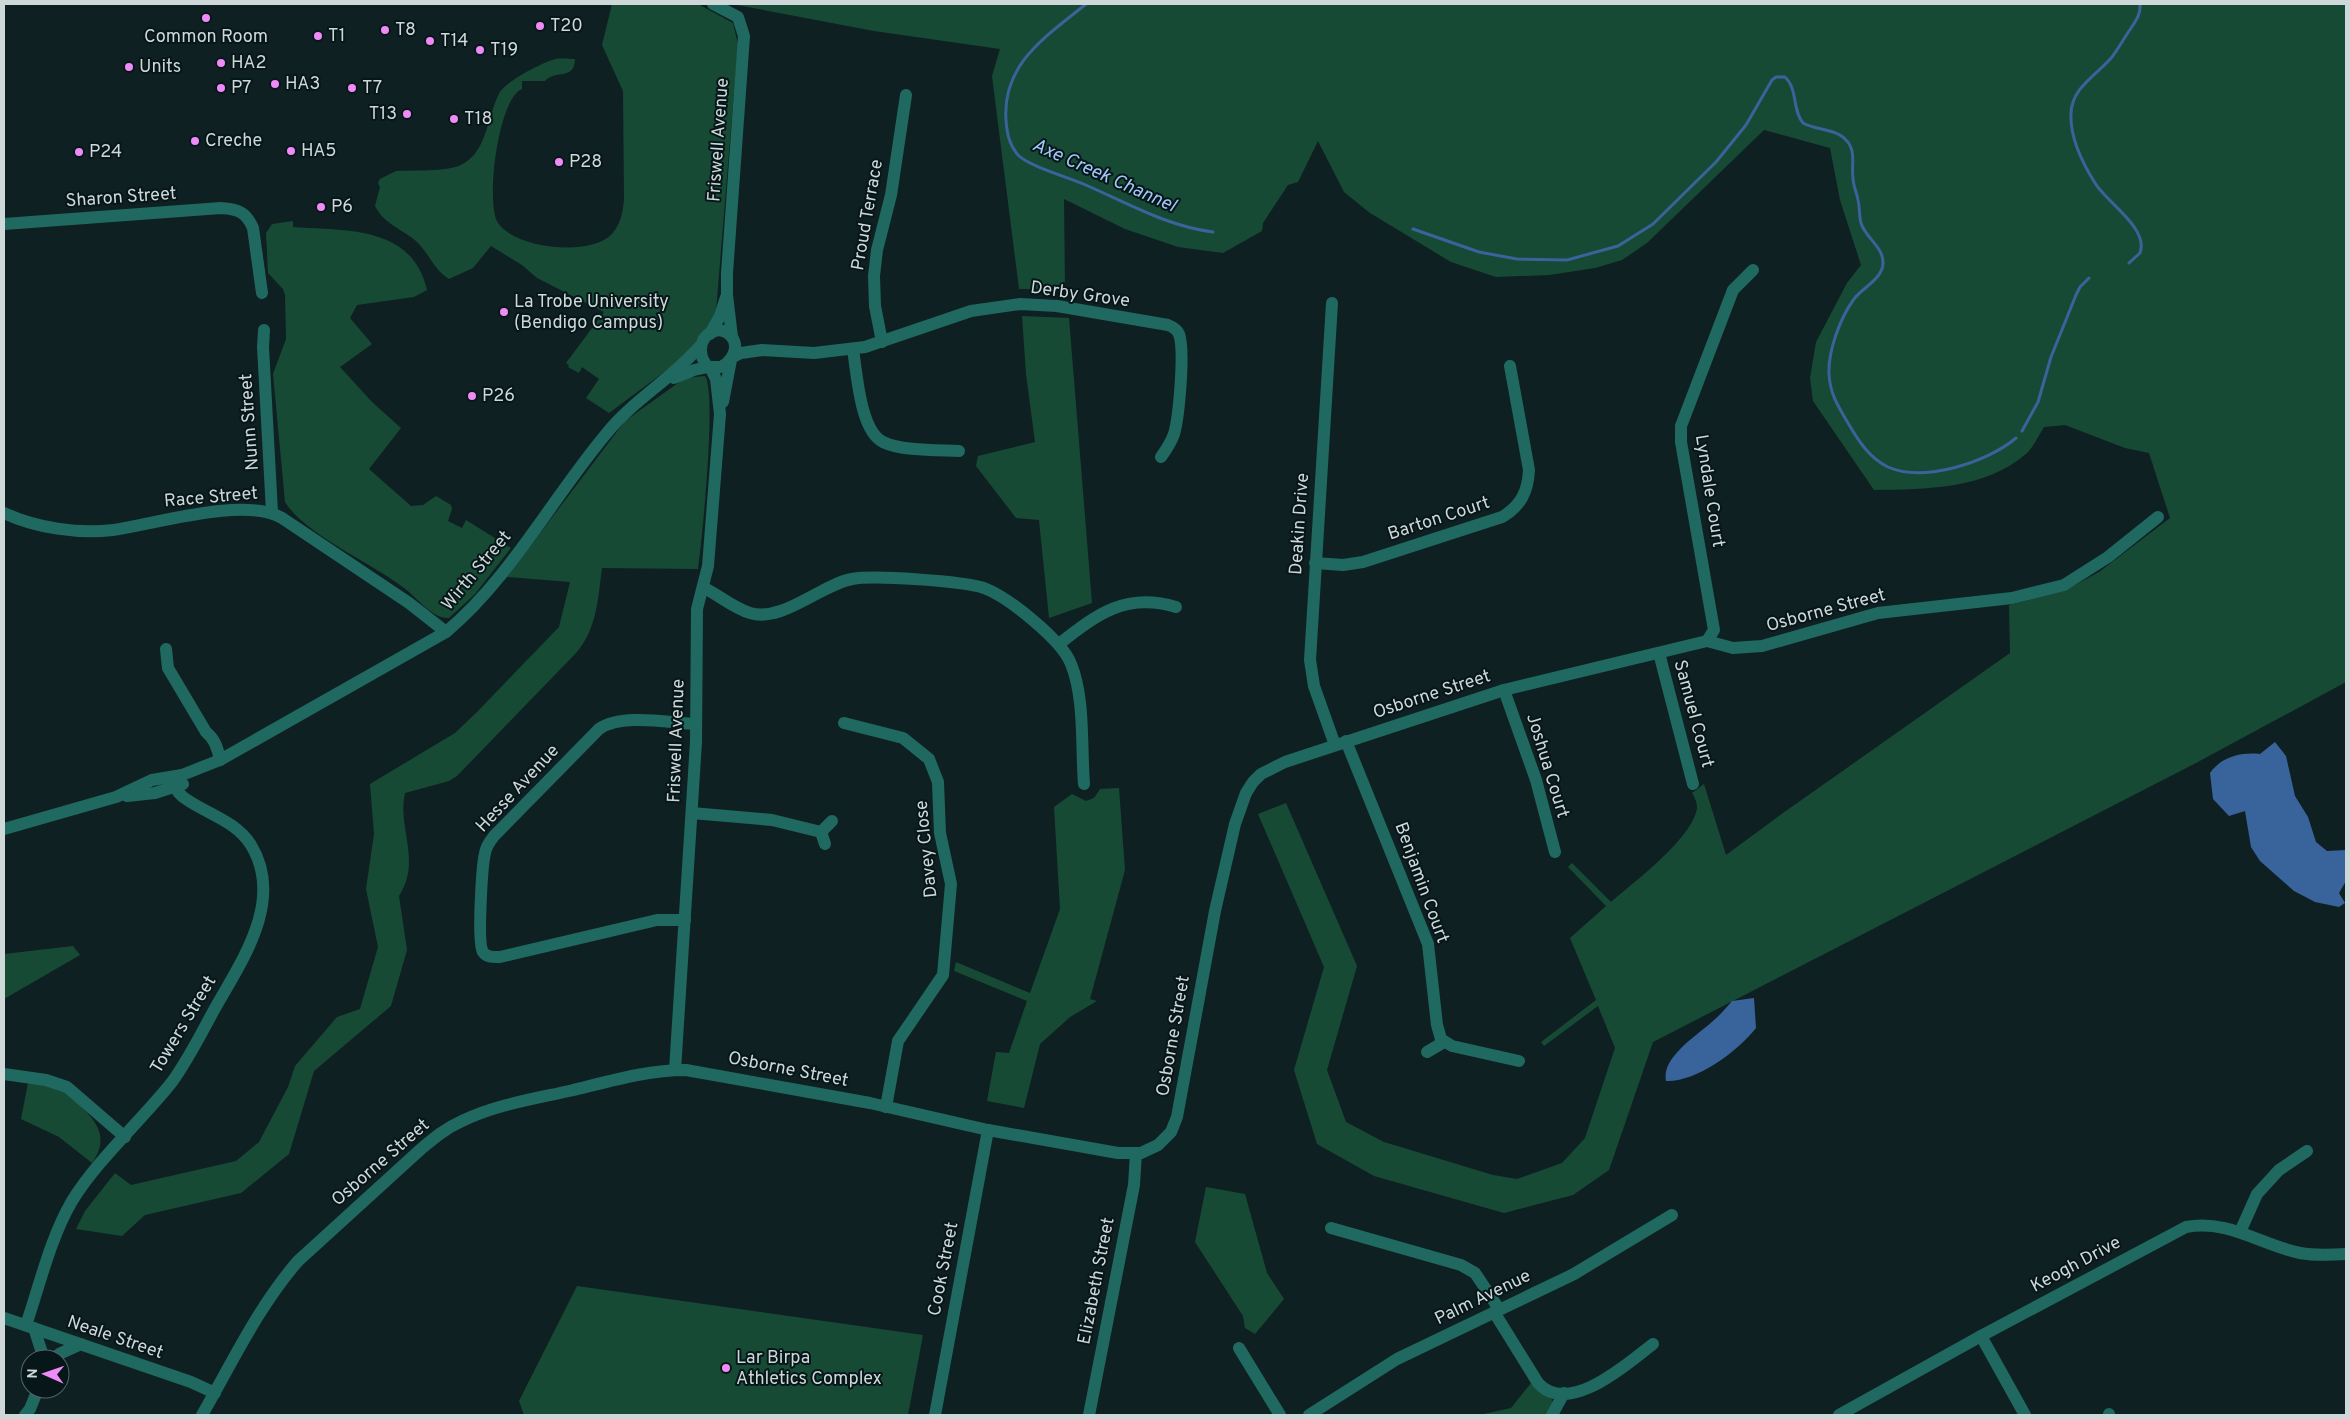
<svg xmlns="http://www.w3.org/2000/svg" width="2350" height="1419" font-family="Overpass,sans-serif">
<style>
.green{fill:#174a34}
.water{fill:#38649b}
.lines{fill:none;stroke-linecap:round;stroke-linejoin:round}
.stream{stroke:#38649b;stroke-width:3}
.minor{stroke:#1f6961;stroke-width:12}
.poi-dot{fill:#ef8bf7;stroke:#071619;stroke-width:2}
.labels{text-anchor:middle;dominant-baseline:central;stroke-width:4;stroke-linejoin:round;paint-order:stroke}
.poi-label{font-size:18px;fill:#ced8d9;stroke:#071619;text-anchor:start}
.street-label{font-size:18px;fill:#ced8d9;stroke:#071619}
.water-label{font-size:19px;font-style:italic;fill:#a2c8f8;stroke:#071619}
</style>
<rect width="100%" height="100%" fill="#0f2022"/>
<g class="green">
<path d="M612 4H698L733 23 738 44 716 311 706 330 679 361 609 413 586 398 599 379 582 367 579 373 568 367 569 365 566 363 604 312 537 278 522 265 491 246 473 268 449 279C434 270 429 253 416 241 402 229 384 224 375 206L380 187 378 183 380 179 396 171C414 170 446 172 461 165 488 152 487 115 500 92 505 82 545 61 556 59 562 58 569 59 575 59 574 81 556 69 545 81H522V89C498 98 485 204 498 223 516 249 590 257 612 234 621 224 623 211 624 199L623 91 602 45Z"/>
<path d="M732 4H2346V682L2196 763 1653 1042 1609 1170 1573 1195 1504 1213 1374 1176 1317 1144 1294 1070 1324 967 1258 814 1286 803 1357 966 1327 1070 1346 1122 1384 1142 1493 1175 1517 1179 1562 1163 1585 1138 1615 1048 1598 1006 1544 1046 1541 1042 1596 1000 1570 938 1606 906 1568 867 1572 863 1611 902C1634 882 1693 838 1697 808 1697 802 1695 798 1692 793L1704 784 1726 855 1783 813 2010 653 2009 605 2066 590 2099 572 2170 518 2149 453 2125 448 2065 425 2044 427C2039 435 2034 446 2027 453 1985 490 1926 489 1874 490L1813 401 1810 378 1816 342 1847 283 1861 265 1840 200 1830 148 1764 130 1647 243 1622 260 1595 268 1549 275 1496 277 1451 262 1370 213 1344 192 1318 141 1298 182 1288 185 1263 223 1262 231 1223 253 1178 247 1125 229 1064 199 1065 289H1019L992 76 1000 49 874 31Z"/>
<path d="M293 221V227C346 231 412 225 427 290L414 297 357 305 350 318 372 344 340 367 372 402 401 428 369 469 411 506 423 505 436 496 451 505 452 509 448 521 462 528 466 520 511 548 475 594 449 618C434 619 419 601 408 591 375 564 306 536 285 502L273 374 286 339 285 295 283 289 268 273 266 233 272 224Z"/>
<polygon points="1022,316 1069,318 1092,603 1049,618 1039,520 1016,518 976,466 978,456 1035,442 1026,374"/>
<path d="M705 376C717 392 702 541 698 569L602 568C598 598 597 629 576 653L457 776 449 781 405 793C397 828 422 860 399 896L407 950 391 1006 314 1071 289 1154 241 1193 145 1215 122 1236 76 1229 85 1211 115 1173 131 1185 236 1161 259 1142 288 1087 295 1066 337 1017 360 1009 378 947 366 889 374 834 370 784 455 733 477 712 559 627 570 582 507 577 625 421 685 378Z"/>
<polygon points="1119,788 1125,870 1090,999 1097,1001 1070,1017 1040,1044 1024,1108 987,1101 996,1052 1009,1053 1027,1001 954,971 956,962 1030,993 1060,909 1054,807 1072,794 1086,801 1094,798 1100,789"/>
<polygon points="73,946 80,955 4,999 4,954"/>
<path d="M28 1083C39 1085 52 1085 62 1090 68 1093 72 1099 77 1103 97 1121 110 1138 92 1163L59 1137 21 1119Z"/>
<polygon points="1206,1187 1245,1194 1267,1273 1284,1299 1255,1334 1245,1328 1243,1316 1195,1242"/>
<polygon points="577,1286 923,1335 908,1415 524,1415 519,1401"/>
<polygon points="1531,1383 1551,1396 1553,1405 1546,1415 1479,1415 1511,1408"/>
</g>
<g class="water">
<path d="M2275 742 2286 756 2295 796 2308 817 2316 842 2327 851 2346 850V881L2339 893 2345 903 2339 907 2315 902 2294 891 2260 861 2251 847 2245 811 2229 816 2213 799 2210 773C2221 757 2241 752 2260 754Z"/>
<path d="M1754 998 1756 1028C1738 1051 1697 1082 1666 1081 1661 1057 1698 1035 1713 1021 1720 1015 1726 1008 1732 1001Z"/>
</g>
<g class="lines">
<g class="stream">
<path d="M1086 4C1047 36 1002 63 1006 120 1007 134 1009 144 1018 155 1030 167 1071 178 1088 186 1129 204 1167 226 1213 232"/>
<path d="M1413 229 1479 252 1517 259 1567 260 1618 246 1653 224 1716 162 1746 125 1772 80 1776 77H1785C1798 89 1792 110 1803 123 1815 130 1836 129 1845 139 1857 150 1851 164 1853 178 1853 186 1857 193 1858 200 1860 208 1859 216 1861 223 1865 237 1883 247 1883 262 1884 278 1862 288 1854 299 1840 318 1828 351 1829 374 1830 394 1838 406 1848 423 1858 440 1869 458 1888 467 1924 483 1988 462 2016 438"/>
<path d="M2129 263 2140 253C2149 228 2107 203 2095 183 2083 164 2070 137 2071 114 2071 88 2097 75 2112 57 2118 49 2123 40 2129 31 2135 22 2141 15 2140 4"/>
<polyline points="2022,431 2038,402 2051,357 2076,295 2080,287 2089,278"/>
</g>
<g class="minor">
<polyline points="713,4 738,17 744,36 727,273 727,295 732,337"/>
<path d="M4 224 221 208C238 209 246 212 253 228L262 293"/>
<polyline points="1332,303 1310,660 1314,686 1335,745"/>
<polyline points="264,330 263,347 272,512"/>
<path d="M720 330C742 336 738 358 721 367H708C696 354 699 332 720 330Z"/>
<polyline points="710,334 720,316 726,297"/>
<polyline points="882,342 875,306 874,276 877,250 891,195 906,95"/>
<path d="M853 350C857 373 860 431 883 442 901 451 938 450 959 451"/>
<path d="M733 357 741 353 762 350 814 353 865 347 971 311 1020 304 1057 306 1168 325C1173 327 1177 329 1179 334 1185 350 1179 417 1174 434 1171 443 1166 450 1161 457"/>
<polyline points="674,378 694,370 708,367"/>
<polyline points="723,402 731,360"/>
<path d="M4 513C36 528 78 534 113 530 155 524 245 496 282 518L409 603 446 632"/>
<path d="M1315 563 1343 565 1363 562 1502 517C1521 506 1528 491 1529 470L1510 366"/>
<path d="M704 588C719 595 733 608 750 613 782 623 820 585 852 579 875 575 962 581 984 588 1008 597 1062 640 1071 664 1085 698 1081 747 1084 784"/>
<polyline points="1707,641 1714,630 1681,442 1681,426 1733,290 1753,270"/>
<path d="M1059 644C1097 614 1126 592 1176 607"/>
<path d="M166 649 168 668 206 732C215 739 218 749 220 760"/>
<polyline points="1659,653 1693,784"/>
<polyline points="1504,690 1536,780 1555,852"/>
<polyline points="844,723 903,738 929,759 938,782 940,833 951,884 943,975 898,1041 886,1107"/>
<polyline points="1346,741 1428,944 1437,1025 1441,1039 1452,1046 1519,1061"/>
<polyline points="127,796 155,793 183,784"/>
<polyline points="692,813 772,820 821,832"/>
<path d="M4 829 116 797 152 780 182 775 220 760 446 632C509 580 553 497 606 434 633 400 672 379 700 346"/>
<polyline points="825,844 821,832 832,821"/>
<path d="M685 920H657L500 957C494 957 487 958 483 952 477 943 482 866 485 853 486 847 490 841 494 836L599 729C622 713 669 723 696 724"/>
<polyline points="1427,1052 1444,1042"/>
<polyline points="675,1070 696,742 697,609 708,566 720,414 716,379 710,367"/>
<polyline points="4,1074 46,1080 67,1087 125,1137"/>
<polyline points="1331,1228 1461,1265 1475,1273 1499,1309"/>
<polyline points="2240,1232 2257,1194 2279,1170 2307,1151"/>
<path d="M1494 1312 1538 1383C1569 1417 1628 1363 1653 1344"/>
<polyline points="4,1318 191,1382 215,1393"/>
<path d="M26 1325C40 1284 50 1239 72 1201 98 1159 141 1121 172 1082 188 1060 201 1034 214 1010 241 962 285 901 251 845 235 820 206 814 183 797L178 792 176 777"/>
<polyline points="34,1328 44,1359"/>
<polyline points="1981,1336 2025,1415"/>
<polyline points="1239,1348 1280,1415"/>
<polyline points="53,1359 59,1354 81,1344"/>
<polyline points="2109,1414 2109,1415"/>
<polyline points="25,1415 30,1409 38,1389"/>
<path d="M202 1415C232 1363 258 1307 298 1261L421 1149C434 1138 446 1128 462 1121 495 1105 533 1099 569 1091 607 1082 646 1070 686 1070L870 1103 988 1130 1118 1153H1141L1158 1145 1171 1132 1177 1117 1215 911 1235 824 1246 793 1253 782 1261 774 1285 762 1504 690 1707 641 1733 648 1762 646 1878 613 2012 598 2064 585 2108 557 2158 517"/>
<polyline points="935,1415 988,1130"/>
<polyline points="1089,1415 1134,1185 1136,1153"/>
<polyline points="1309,1415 1397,1359 1574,1274 1672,1215"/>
<polyline points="1552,1415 1564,1393"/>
<path d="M1839 1415 1981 1336 2186 1227C2228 1219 2261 1245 2300 1253 2316 1256 2331 1255 2346 1254"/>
</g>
</g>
<g class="poi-dot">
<circle cx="206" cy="18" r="5"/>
<circle cx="540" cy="26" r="5"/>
<circle cx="385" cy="30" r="5"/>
<circle cx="318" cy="36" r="5"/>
<circle cx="430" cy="41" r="5"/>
<circle cx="480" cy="50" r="5"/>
<circle cx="221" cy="63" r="5"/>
<circle cx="129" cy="67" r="5"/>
<circle cx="275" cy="84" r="5"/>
<circle cx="221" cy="88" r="5"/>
<circle cx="352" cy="88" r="5"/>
<circle cx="407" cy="114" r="5"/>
<circle cx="454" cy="119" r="5"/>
<circle cx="195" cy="141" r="5"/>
<circle cx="291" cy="151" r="5"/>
<circle cx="79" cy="152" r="5"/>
<circle cx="559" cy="162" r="5"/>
<circle cx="321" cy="207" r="5"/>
<circle cx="504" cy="312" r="5"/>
<circle cx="472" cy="396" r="5"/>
<circle cx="726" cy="1368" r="5"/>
</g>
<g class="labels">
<g class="poi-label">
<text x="550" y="26">T20</text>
<text x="395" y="30">T8</text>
<text x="328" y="36">T1</text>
<text x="206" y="37" text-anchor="middle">Common Room</text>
<text x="440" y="41">T14</text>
<text x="490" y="50">T19</text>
<text x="231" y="63">HA2</text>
<text x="139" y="67">Units</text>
<text x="285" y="84">HA3</text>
<text x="231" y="88">P7</text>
<text x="362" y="88">T7</text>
<text x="397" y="114" text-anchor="end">T13</text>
<text x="464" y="119">T18</text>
<text x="205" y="141">Creche</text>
<text x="301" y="151">HA5</text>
<text x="89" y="152">P24</text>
<text x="569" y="162">P28</text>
<text x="331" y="207">P6</text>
<text x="514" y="302">La Trobe University<tspan x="514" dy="21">(Bendigo Campus)</tspan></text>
<text x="482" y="396">P26</text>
<text x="736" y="1358">Lar Birpa<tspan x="736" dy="21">Athletics Complex</tspan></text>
</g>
<g class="street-label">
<text transform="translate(719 140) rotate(-86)">Friswell Avenue</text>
<text transform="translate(121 198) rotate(-4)">Sharon Street</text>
<text transform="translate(868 215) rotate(-80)">Proud Terrace</text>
<text transform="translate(1080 295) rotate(8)">Derby Grove</text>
<text transform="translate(250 422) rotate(-94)">Nunn Street</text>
<text transform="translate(1709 491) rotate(81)">Lyndale Court</text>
<text transform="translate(211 498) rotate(-5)">Race Street</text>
<text transform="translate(1439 519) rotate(-18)">Barton Court</text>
<text transform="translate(1300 524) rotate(-86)">Deakin Drive</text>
<text transform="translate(477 571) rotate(-50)">Wirth Street</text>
<text transform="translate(1826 611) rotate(-15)">Osborne Street</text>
<text transform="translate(1432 695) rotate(-18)">Osborne Street</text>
<text transform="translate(1693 714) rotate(75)">Samuel Court</text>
<text transform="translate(677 741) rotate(-88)">Friswell Avenue</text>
<text transform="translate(1547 766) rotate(73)">Joshua Court</text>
<text transform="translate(518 789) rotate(-47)">Hesse Avenue</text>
<text transform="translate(927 849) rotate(-96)">Davey Close</text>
<text transform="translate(1421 883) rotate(70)">Benjamin Court</text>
<text transform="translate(184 1025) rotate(-59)">Towers Street</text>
<text transform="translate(1174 1036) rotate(-80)">Osborne Street</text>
<text transform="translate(788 1070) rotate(11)">Osborne Street</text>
<text transform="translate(381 1163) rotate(-41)">Osborne Street</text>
<text transform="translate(2076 1265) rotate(-28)">Keogh Drive</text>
<text transform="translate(944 1269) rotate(-79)">Cook Street</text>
<text transform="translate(1097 1281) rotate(-79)">Elizabeth Street</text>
<text transform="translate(1483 1298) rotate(-26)">Palm Avenue</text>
<text transform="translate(115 1338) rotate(19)">Neale Street</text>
</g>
<g class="water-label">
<text transform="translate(1104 176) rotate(24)">Axe Creek Channel</text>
</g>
</g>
<rect width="2350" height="1419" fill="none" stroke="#ced8d9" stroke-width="10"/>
<g transform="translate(45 1374) rotate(272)"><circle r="24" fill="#071619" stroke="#576466"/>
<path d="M0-4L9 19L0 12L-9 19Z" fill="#ef8bf7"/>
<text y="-8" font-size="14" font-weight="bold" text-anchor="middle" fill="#ced8d9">N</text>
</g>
</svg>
